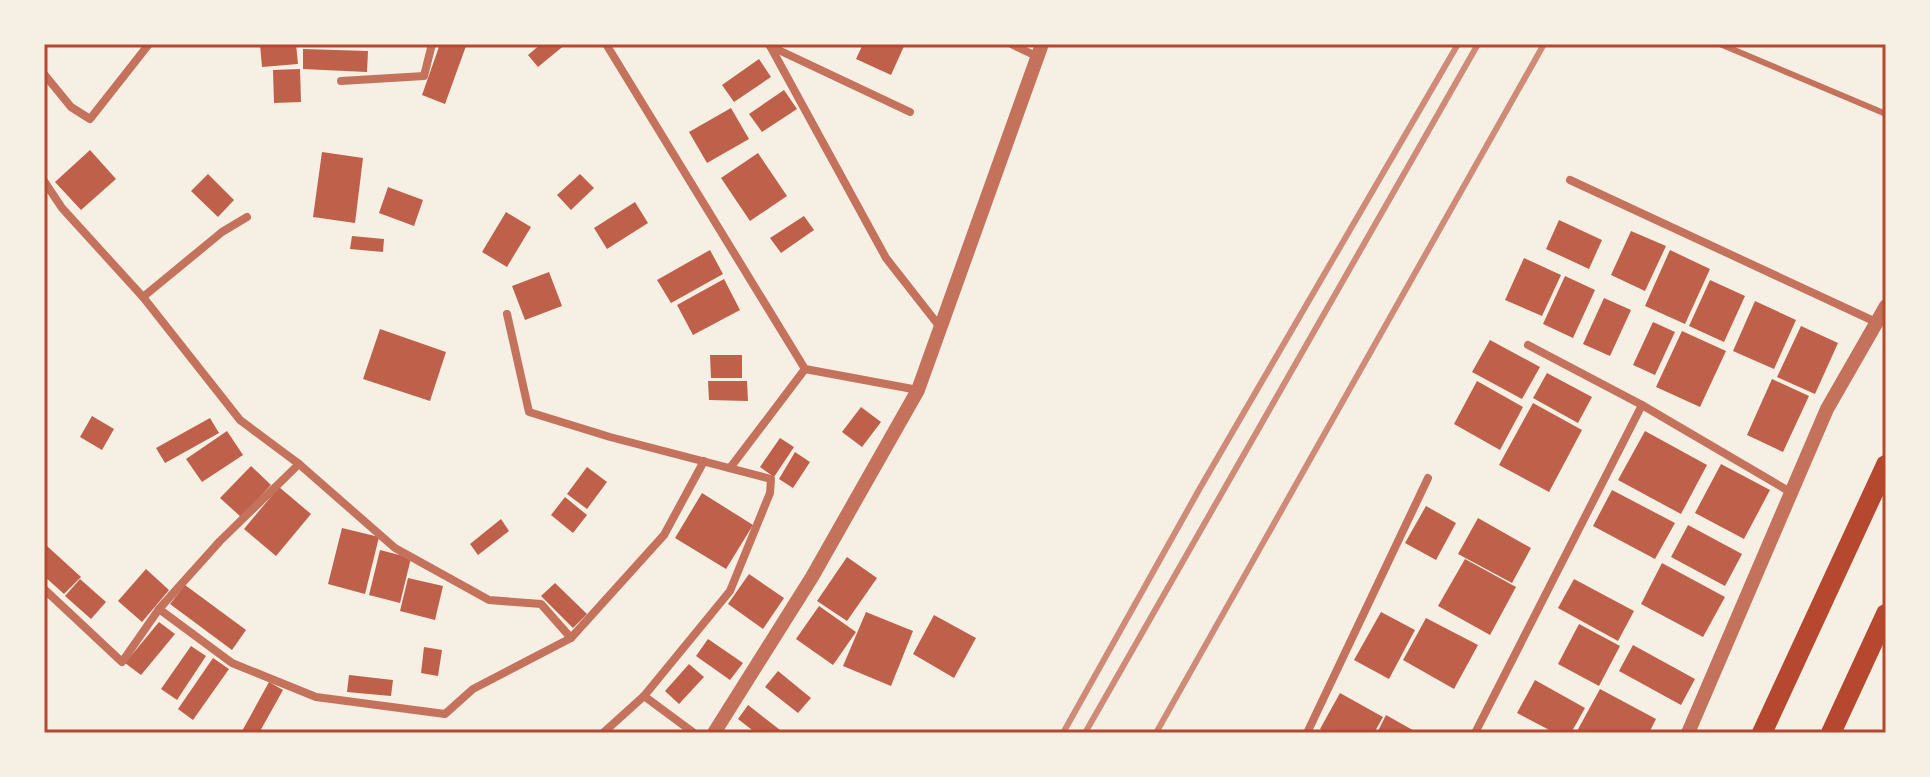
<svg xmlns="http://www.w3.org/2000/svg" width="1930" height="777" font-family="'Titillium Web',sans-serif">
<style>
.building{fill:#bf614a}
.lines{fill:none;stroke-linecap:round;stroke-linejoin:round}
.service{stroke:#c5725c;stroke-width:6}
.minor{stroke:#c5725c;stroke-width:8}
.tertiary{stroke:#c5725c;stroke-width:14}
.primary{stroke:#b5482f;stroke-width:20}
.rail{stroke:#cf8b77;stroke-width:6}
.neatline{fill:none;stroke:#b5482f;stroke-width:3}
</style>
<rect width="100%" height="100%" fill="#f6efe4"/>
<g class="building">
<polygon points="260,44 296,44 298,64 262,67"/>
<polygon points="440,44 466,46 445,104 422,95"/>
<polygon points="541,44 566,44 538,67 528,55"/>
<polygon points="863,44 905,44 891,75 856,59"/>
<polygon points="303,49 368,51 367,72 303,69"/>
<polygon points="759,59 771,77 734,102 722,85"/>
<polygon points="300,69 301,102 274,103 273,70"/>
<polygon points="784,90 797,109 762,132 749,114"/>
<polygon points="731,108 749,139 707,163 689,132"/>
<polygon points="90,150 116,179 81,210 55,182"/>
<polygon points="322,152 363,158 355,223 313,217"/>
<polygon points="758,153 787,196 750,221 721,178"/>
<polygon points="208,174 234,200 218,217 191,191"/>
<polygon points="580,174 594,188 571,210 557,195"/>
<polygon points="388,187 423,200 414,226 379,213"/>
<polygon points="635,202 648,223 607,249 594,228"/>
<polygon points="506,212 531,227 507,267 482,252"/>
<polygon points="804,216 814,230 781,253 770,238"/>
<polygon points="1559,220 1602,240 1589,269 1546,249"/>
<polygon points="1631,231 1666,246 1645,291 1611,275"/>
<polygon points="352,236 384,239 383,252 350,249"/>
<polygon points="710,250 723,274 671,303 657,280"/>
<polygon points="1670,250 1710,269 1685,324 1645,306"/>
<polygon points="1524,258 1561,275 1542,316 1505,300"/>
<polygon points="549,272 562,306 525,320 512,286"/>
<polygon points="1565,276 1595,290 1573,338 1543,324"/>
<polygon points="724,279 740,310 693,335 677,305"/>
<polygon points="1710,280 1745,296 1724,342 1689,326"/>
<polygon points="1604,298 1631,310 1610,356 1583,344"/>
<polygon points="1755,301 1796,320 1774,369 1733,351"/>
<polygon points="1653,322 1675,332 1655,375 1633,365"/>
<polygon points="1801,326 1838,343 1815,394 1777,377"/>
<polygon points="380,329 446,352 430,401 363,379"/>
<polygon points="1682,331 1726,351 1700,407 1656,387"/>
<polygon points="1490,340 1540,367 1522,399 1472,372"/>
<polygon points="710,355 742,355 742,378 711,378"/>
<polygon points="1547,373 1592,397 1578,423 1533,398"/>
<polygon points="1772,379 1809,396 1783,452 1747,435"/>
<polygon points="708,381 747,381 748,401 709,400"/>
<polygon points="1477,381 1523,407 1500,450 1454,424"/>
<polygon points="1533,403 1582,430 1549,492 1499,465"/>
<polygon points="861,407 881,422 862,447 842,432"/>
<polygon points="92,416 114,429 102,450 80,437"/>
<polygon points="210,418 219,433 165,463 156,448"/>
<polygon points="227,431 243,455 202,482 186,459"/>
<polygon points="1645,431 1707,465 1681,514 1618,480"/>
<polygon points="780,438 794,447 774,477 760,467"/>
<polygon points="795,452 810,462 793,488 779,479"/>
<polygon points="1721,464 1770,490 1744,539 1695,513"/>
<polygon points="251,466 271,485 241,517 220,498"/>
<polygon points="587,467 607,482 587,509 567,494"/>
<polygon points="279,487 311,514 276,556 244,529"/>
<polygon points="1612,490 1675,523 1655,559 1593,526"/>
<polygon points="702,493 753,525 726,569 675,538"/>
<polygon points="565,497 587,515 573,533 551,515"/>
<polygon points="1426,506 1456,523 1436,560 1405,543"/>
<polygon points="1478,518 1531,548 1512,583 1458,554"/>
<polygon points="501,519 509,531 478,555 470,544"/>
<polygon points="1688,525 1742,554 1725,586 1671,557"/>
<polygon points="342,528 379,537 365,594 328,584"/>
<polygon points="47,546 81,577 64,594 44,576 44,550"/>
<polygon points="380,550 411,558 400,603 369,595"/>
<polygon points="847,557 877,578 847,621 817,601"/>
<polygon points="1465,559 1516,587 1490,635 1438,606"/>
<polygon points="1662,563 1725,597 1703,637 1641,604"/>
<polygon points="146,569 169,590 142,622 118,601"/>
<polygon points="749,574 784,598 763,629 728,604"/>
<polygon points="408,578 443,586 435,620 400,611"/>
<polygon points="80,579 106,602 91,619 65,596"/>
<polygon points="1574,579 1634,611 1618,641 1558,608"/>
<polygon points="555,583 587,614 573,628 541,596"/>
<polygon points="185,585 246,630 232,650 170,604"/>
<polygon points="819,606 856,632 833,665 796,639"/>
<polygon points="866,612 913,631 891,686 843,666"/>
<polygon points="1381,612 1415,630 1389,679 1354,660"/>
<polygon points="934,615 976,638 954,678 913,654"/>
<polygon points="1426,618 1478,645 1454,689 1403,660"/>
<polygon points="159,622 175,634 141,675 125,663"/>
<polygon points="1579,624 1620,646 1599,686 1558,664"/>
<polygon points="708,639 743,663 730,680 696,656"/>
<polygon points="1633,645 1695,679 1681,705 1619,671"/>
<polygon points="191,646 206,656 177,700 161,689"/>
<polygon points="424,647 442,650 438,676 421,673"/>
<polygon points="213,658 229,669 193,720 178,709"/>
<polygon points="689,664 704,677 679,704 665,691"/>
<polygon points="778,671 811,698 798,713 765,687"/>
<polygon points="349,675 393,680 391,696 347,692"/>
<polygon points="1535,680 1585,708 1571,733 1555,733 1517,713"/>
<polygon points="269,682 283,690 259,733 241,733"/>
<polygon points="1600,689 1656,719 1649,733 1576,733"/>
<polygon points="1340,693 1383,717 1374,733 1327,733 1320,729"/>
<polygon points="748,705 784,733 756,733 738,719"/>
<polygon points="1386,715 1418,733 1377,733"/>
</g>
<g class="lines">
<polyline class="service" points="1720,44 1886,114"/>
<g class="minor">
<polyline points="606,44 805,369 918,390"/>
<polyline points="769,44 886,258 940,327"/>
<polyline points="1011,44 1038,57"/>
<polyline points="770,46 910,112"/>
<polyline points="44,74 71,107 90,119 149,44"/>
<polyline points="341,81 424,76 432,44"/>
<polyline points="1570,180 1878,323"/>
<polyline points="44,181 62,208 143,297 240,420 299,464 395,548 489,600 541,604 571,638"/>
<polyline points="143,297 222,232 247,217"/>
<polyline points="507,314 529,412 610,437 771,479 770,493 730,591 644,696 603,733"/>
<polyline points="1528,345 1642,405 1792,493"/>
<polyline points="730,468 805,369"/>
<polyline points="44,589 122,662 159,609 220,541 299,464"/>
<polyline points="159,609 232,663 316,697 445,714 473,689 571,638 664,535 704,461"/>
<polyline points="644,696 694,733"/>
<polyline points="1307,733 1428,478"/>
<polyline points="1475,733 1642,405"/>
</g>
<g class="tertiary">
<polyline points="714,733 812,577 918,390 1042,44"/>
<polyline points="1688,733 1827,409 1886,306"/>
</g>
<g class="primary">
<polyline points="1762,733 1886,465"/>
<polyline points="1831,733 1886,614"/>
</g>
<g class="rail">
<polyline points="1063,733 1200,488 1458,44"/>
<polyline points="1085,733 1478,44"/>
<polyline points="1156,733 1544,44"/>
</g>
</g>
<rect width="1930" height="777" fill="none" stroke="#f6efe4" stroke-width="92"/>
<rect x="46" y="46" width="1838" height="685" class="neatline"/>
</svg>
